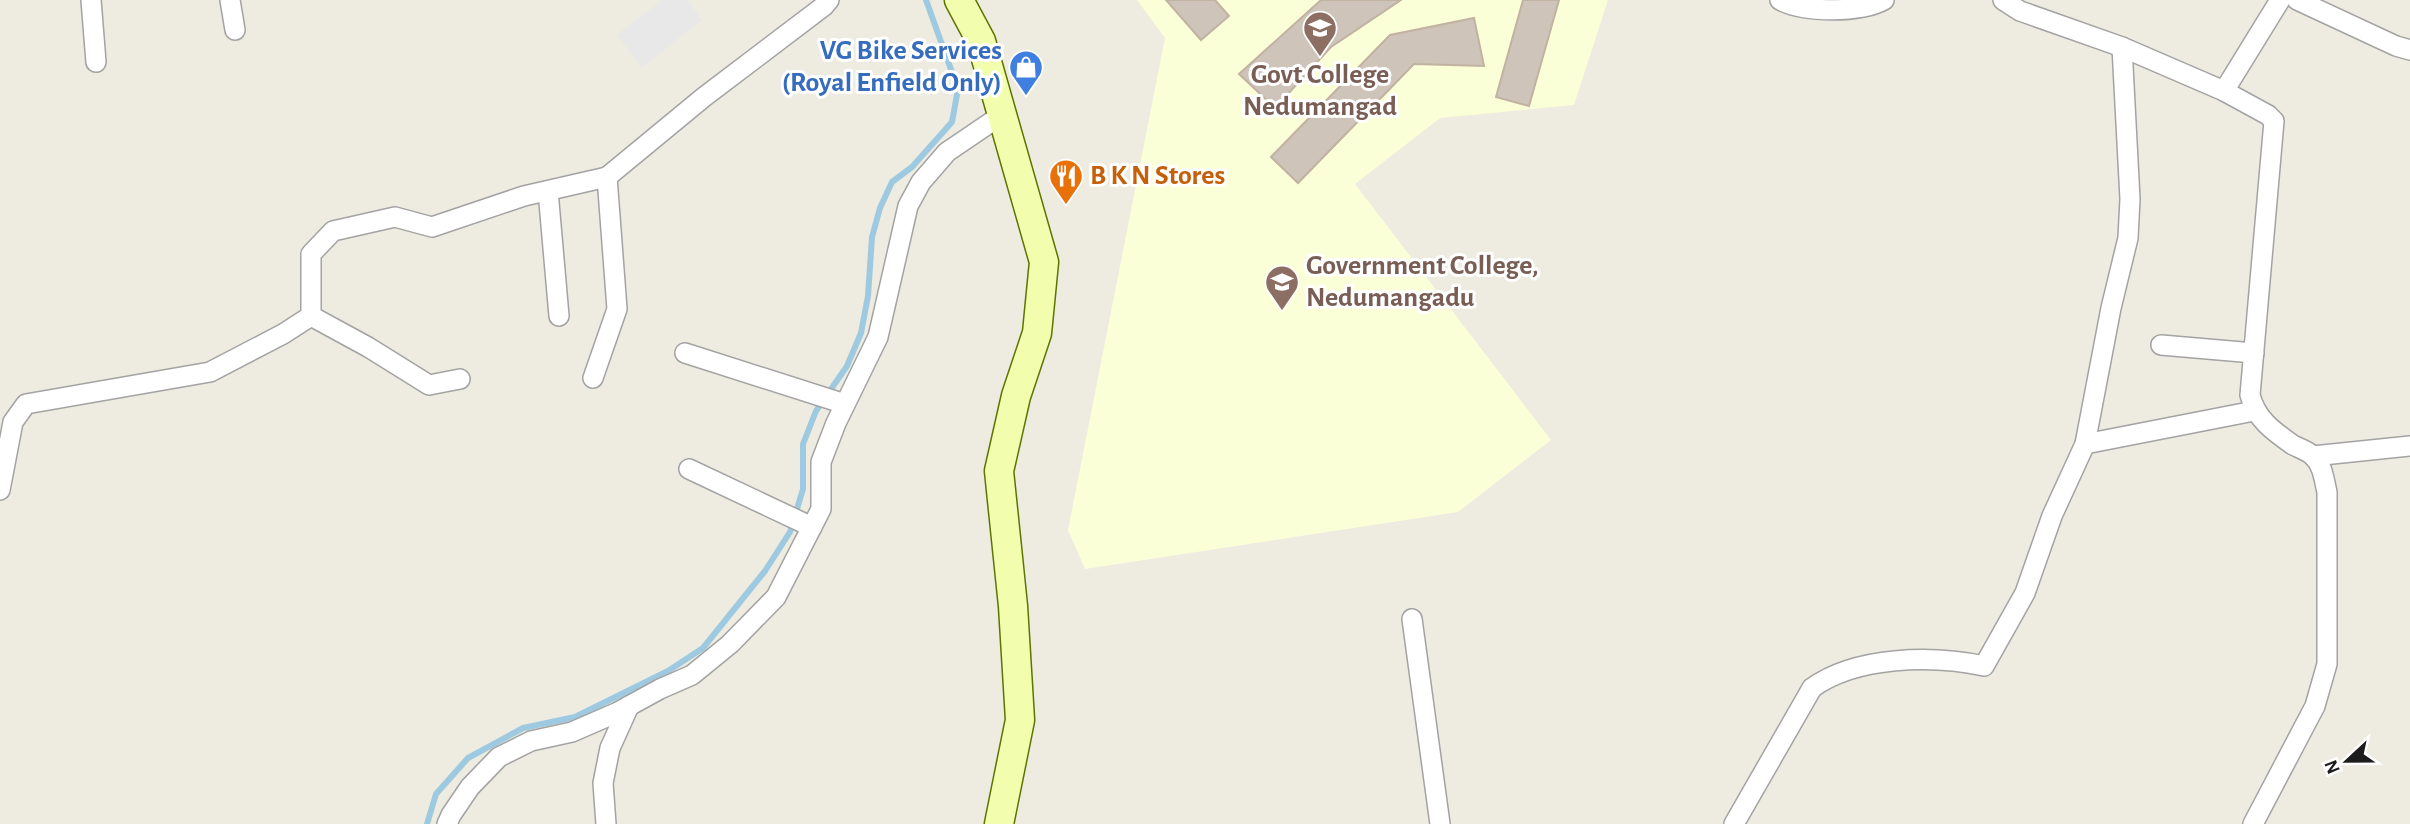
<svg xmlns="http://www.w3.org/2000/svg" width="2410" height="824" font-family="'Alegreya Sans',sans-serif">
<style>
.education{fill:#fbffd8}
.parking{fill:#e8e8e8}
.lines{fill:none;stroke-linecap:round;stroke-linejoin:round}
.stream{stroke:#9dcae0;stroke-width:6}
.building{fill:#cec4b9;stroke:#c1b2a2;stroke-width:2}
.street-casing{stroke:#a3a3a3;stroke-width:22}
.secondary-casing{stroke:#5d7500;stroke-width:31}
.street{stroke:#fff;stroke-width:19}
.secondary{stroke:#f2feae;stroke-width:28}
.labels{text-anchor:middle;dominant-baseline:central;stroke-width:6;stroke-linejoin:round;paint-order:stroke}
.shop-label{font-size:28px;font-weight:bold;fill:#366cbe;stroke:#fff;text-anchor:end}
.education-label{font-size:28px;font-weight:bold;fill:#785e54;stroke:#fff}
.food-label{font-size:28px;font-weight:bold;fill:#c56008;stroke:#fff;text-anchor:start}
</style>
<rect width="100%" height="100%" fill="#eeebe0"/>
<polygon class="education" points="1137,0 1608,0 1574,105 1440,118 1355,184 1551,440 1458,512 1085,569 1068,530 1165,38"/>
<polygon class="parking" points="662,0 687,0 702,20 642,67 617,35"/>
<g class="lines">
<polyline class="stream" points="427,824 436,794 468,758 523,728 575,717 668,671 703,648 765,571 790,532 803,489 803,444 816,411 847,366 861,333 868,296 872,237 880,208 892,182 912,167 952,122 958,89 926,0"/>
</g>
<g class="building">
<polygon points="1166,0 1215,0 1229,16 1201,40"/>
<polygon points="1321,0 1401,0 1331,47 1275,108 1239,74"/>
<polygon points="1523,0 1559,0 1529,106 1496,97"/>
<polygon points="1474,18 1484,66 1414,64 1298,183 1271,157 1390,35"/>
</g>
<g class="lines">
<g class="street-casing">
<g id="street">
<polyline points="91,0 96,62"/>
<polyline points="230,0 235,30"/>
<path d="M1780 0C1804 13 1860 13 1884 0"/>
<polyline points="2003,0 2020,11 2122,47 2224,91"/>
<polyline points="2297,0 2396,46 2410,50"/>
<polyline points="548,191 559,316"/>
<polyline points="311,316 368,347 429,385 460,379"/>
<polyline points="2161,345 2254,353"/>
<polyline points="685,353 845,404"/>
<polyline points="593,378 617,309 607,177"/>
<polyline points="2085,444 2254,411"/>
<polyline points="2313,456 2410,446"/>
<polyline points="689,469 812,527"/>
<polyline points="0,490 13,422 26,404 210,372 283,334 311,316 311,254 333,231 395,217 432,227 524,196 607,177 704,97 824,6 829,0"/>
<polyline points="1412,619 1440,824"/>
<polyline points="447,824 451,815 470,787 499,757 531,741 572,732 618,712 660,689 692,675 730,644 776,597 821,509 821,462 836,423 878,337 908,206 921,182 947,152 1003,114"/>
<polyline points="606,824 603,783 610,748 629,706"/>
<path d="M1734 824 1812 688C1856 656 1932 655 1984 666L2025 593 2052 516 2085 444 2111 308 2128 238 2130 199 2122 47"/>
<path d="M2253 824 2315 706 2327 664V492C2324 480 2323 465 2313 456 2308 451 2299 448 2293 445 2273 431 2256 419 2250 395L2274 121 2268 115 2224 91 2280 0"/>
</g>
</g>
<g class="secondary-casing">
<polyline id="secondary" points="959,0 981,41 1044,262 1037,333 1016,396 999,471 1013,606 1020,720 999,824"/>
</g>
<use href="#street" class="street"/>
<use href="#secondary" class="secondary"/>
</g>
<defs>
<g id="university-pin" transform="scale(1.75)"><path d="M0 17L-7.5 6A9.5 9.5 0 1 1 7.5 6Z" fill="#8d6e63" stroke="#fff"/><path d="M0-5L7-2L0 1L-7-2ZM-4 1L0 2.5L4 1V4Q0 6-4 4Z" fill="#fff"/></g>
<g id="shop-pin" transform="scale(1.75)"><path d="M0 17L-7.5 6A9.5 9.5 0 1 1 7.5 6Z" fill="#3f7fe0" stroke="#fff"/><path d="M-5-2.5h2.3a2.7 3.5 0 0 1 5.4 0H5L5.5 6h-11ZM-1.5-2.5h3a1.5 2.3 0 0 0-3 0Z" fill="#fff"/></g>
<g id="restaurant-pin" transform="scale(1.75)"><path d="M0 17L-7.5 6A9.5 9.5 0 1 1 7.5 6Z" fill="#e8710a" stroke="#fff"/><path d="M-5-6h1v4h1v-4h1v4h1v-4h1v5L-1.5 .5V6h-2V.5L-5-1ZM5-6V6H3V1.5H1.5Q1.5-4 5-6Z" fill="#fff"/></g>
</defs>
<g fill-rule="evenodd">
<use href="#university-pin" x="1320" y="28"/>
<use href="#shop-pin" x="1026" y="67"/>
<use href="#restaurant-pin" x="1066" y="176"/>
<use href="#university-pin" x="1282" y="282"/>
</g>
<g class="labels">
<g class="shop-label">
<text x="1002" y="51">VG Bike Services<tspan x="1002" dy="32">(Royal Enfield Only)</tspan></text>
</g>
<g class="education-label">
<text x="1320" y="75">Govt College<tspan x="1320" dy="32">Nedumangad</tspan></text>
<text x="1306" y="266" text-anchor="start">Government College,<tspan x="1306" dy="32">Nedumangadu</tspan></text>
</g>
<g class="food-label">
<text x="1090" y="176">B K N Stores</text>
</g>
</g>
<g transform="translate(2347 761) rotate(248)" stroke="#ffffff" stroke-width="5" paint-order="stroke">
<path d="M0-5L12 26L0 18L-12 26Z" fill="#1c1c1c"/>
<text y="-10" font-size="19" font-weight="bold" text-anchor="middle" fill="#1c1c1c">N</text>
</g>
</svg>
